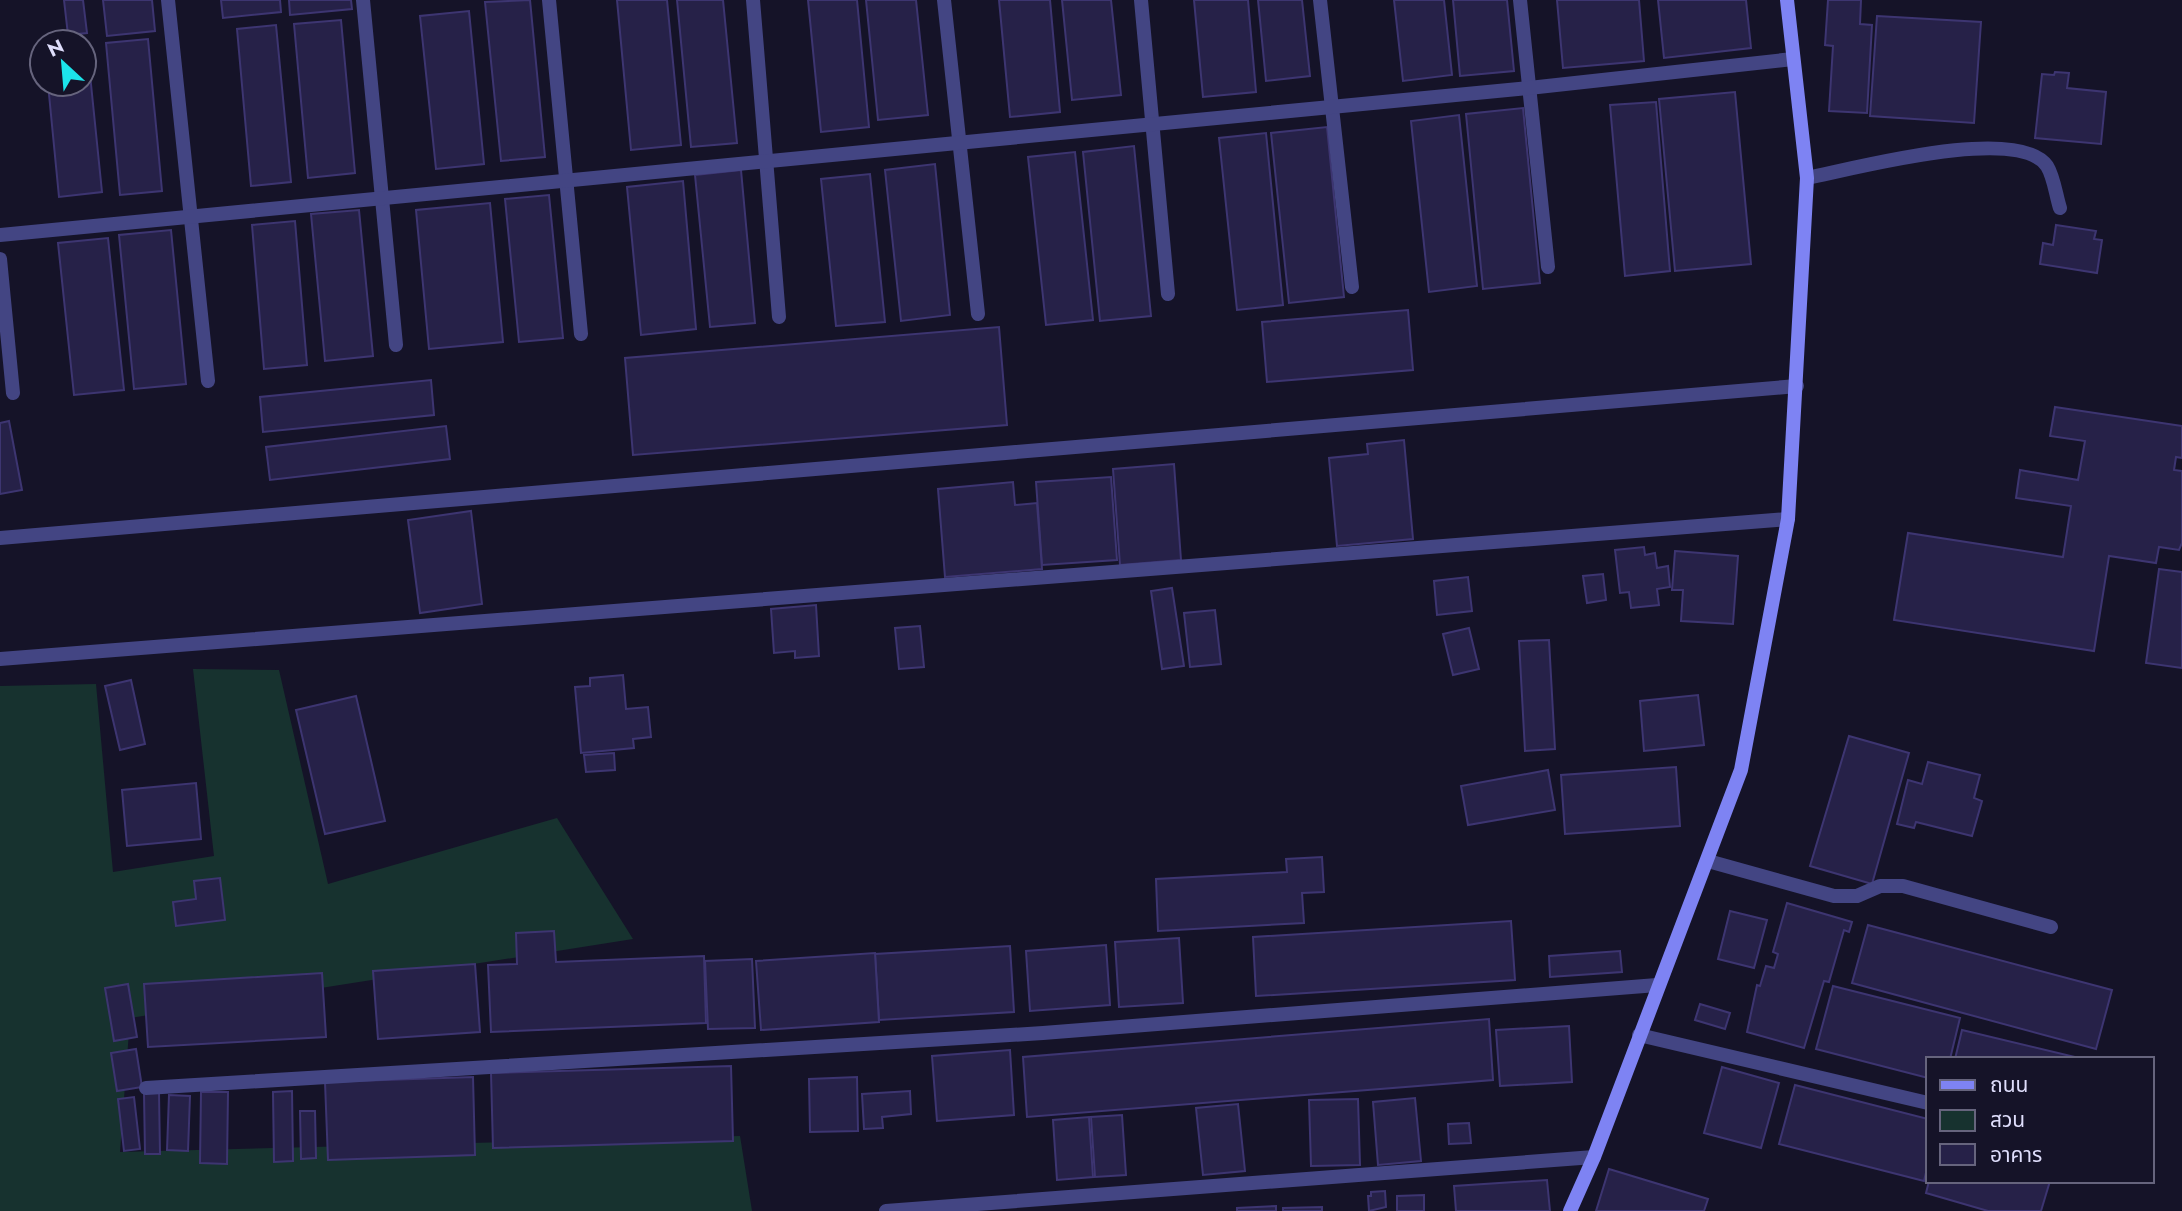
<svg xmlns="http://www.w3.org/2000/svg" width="2182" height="1211" font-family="Jost,'Noto Sans Thai',sans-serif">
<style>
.green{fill:#17322f}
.building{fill:#262148;stroke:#3d3571;stroke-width:2}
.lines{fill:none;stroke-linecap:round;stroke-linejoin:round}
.lane{stroke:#434583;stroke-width:14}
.street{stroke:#434583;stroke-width:14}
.secondary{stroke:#7e83f3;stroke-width:14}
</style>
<rect width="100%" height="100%" fill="#151328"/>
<polygon class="green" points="193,669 279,670 328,884 557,818 633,939 130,1018 120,1152 740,1136 752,1211 0,1211 0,686 96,684 113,872 214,856"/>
<g class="building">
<polygon points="64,0 83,0 87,33 68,35"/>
<polygon points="103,0 152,0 155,31 107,36"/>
<polygon points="221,0 280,0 281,12 223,18"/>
<polygon points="289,0 351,0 352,9 290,15"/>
<polygon points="530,0 545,157 501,161 485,2"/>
<polygon points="617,0 667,0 681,145 631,150"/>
<polygon points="677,0 723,0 737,143 691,147"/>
<polygon points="808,0 857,0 869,127 821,132"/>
<polygon points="866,0 916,0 928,115 878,120"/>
<polygon points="999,0 1050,0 1060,112 1010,117"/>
<polygon points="1062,0 1111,0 1121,95 1072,100"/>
<polygon points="1194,0 1248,0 1256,92 1203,97"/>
<polygon points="1258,0 1302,0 1310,76 1266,81"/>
<polygon points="1394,0 1444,0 1452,75 1403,81"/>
<polygon points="1453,0 1507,0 1514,71 1460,76"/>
<polygon points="1557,0 1639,0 1644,61 1563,68"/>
<polygon points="1658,0 1746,0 1751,48 1664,58"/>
<polygon points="1828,0 1861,0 1860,24 1872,25 1867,113 1829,111 1833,46 1825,45"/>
<polygon points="469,11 484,164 436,169 420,16"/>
<polygon points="1877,16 1981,22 1974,123 1870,116"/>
<polygon points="341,20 355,173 308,178 294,24"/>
<polygon points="276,25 291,182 251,186 237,29"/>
<polygon points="148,39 162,191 120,195 106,43"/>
<polygon points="87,45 102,192 59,197 48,84 84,84 84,46"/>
<polygon points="2055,72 2069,73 2067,88 2106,92 2101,144 2035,138 2042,74 2054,75"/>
<polygon points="1735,92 1751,264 1675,271 1659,99"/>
<polygon points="1656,102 1670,271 1625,276 1610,105"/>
<polygon points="1523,108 1540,283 1483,289 1466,114"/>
<polygon points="1459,115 1477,286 1429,292 1411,121"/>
<polygon points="1327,127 1344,297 1289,303 1271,133"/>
<polygon points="1266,133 1283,305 1237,310 1219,138"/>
<polygon points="1134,146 1151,316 1100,321 1083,152"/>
<polygon points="1075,152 1093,320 1046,325 1028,157"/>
<polygon points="935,164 950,315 901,321 885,170"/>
<polygon points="741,170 755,323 710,327 695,175"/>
<polygon points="870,174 885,322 836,326 821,179"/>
<polygon points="683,181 696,329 641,335 627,187"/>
<polygon points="549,195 563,338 519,342 505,199"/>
<polygon points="490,203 503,342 429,349 416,210"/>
<polygon points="359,210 373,356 325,361 311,214"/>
<polygon points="295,221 307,365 264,369 252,225"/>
<polygon points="2056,225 2096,231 2094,239 2102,240 2097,273 2040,264 2043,243 2053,245"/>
<polygon points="171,230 186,384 134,389 119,235"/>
<polygon points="108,238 124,390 74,395 58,243"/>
<polygon points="1408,310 1413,370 1267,382 1262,322"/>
<polygon points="999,327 1007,425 633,455 625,358"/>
<polygon points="431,380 434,415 263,432 260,397"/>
<polygon points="2055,407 2182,426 2182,458 2176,457 2174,470 2182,471 2182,543 2179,550 2159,547 2156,563 2109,556 2094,651 1894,620 1908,533 2063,557 2071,506 2016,498 2020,470 2078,480 2085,441 2050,436"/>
<polygon points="9,421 22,490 0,494 0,423"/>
<polygon points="446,426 450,459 270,480 266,447"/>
<polygon points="1404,440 1413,539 1337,546 1329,458 1368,454 1367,444"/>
<polygon points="1174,464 1181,560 1120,565 1113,469"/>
<polygon points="1111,477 1117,560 1042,565 1036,482"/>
<polygon points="1013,482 1015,505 1037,503 1042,569 945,577 938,489"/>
<polygon points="471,511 482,604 420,613 408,520"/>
<polygon points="1644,547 1645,555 1655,553 1657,568 1668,566 1670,587 1657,589 1659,605 1631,608 1629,592 1620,593 1615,550"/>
<polygon points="1675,551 1738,556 1733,624 1681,621 1683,590 1672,590"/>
<polygon points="2159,569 2182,572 2182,668 2146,663"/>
<polygon points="1603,574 1606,600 1587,603 1583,576"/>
<polygon points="1468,577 1472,611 1437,615 1434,581"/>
<polygon points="1172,588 1184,666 1162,669 1151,591"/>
<polygon points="816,605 819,656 795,658 795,651 774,653 771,609"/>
<polygon points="1215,610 1221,664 1190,667 1184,613"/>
<polygon points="920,626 924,667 899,669 895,628"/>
<polygon points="1469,628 1479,669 1453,675 1443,634"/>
<polygon points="1549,640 1555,749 1525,751 1519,641"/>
<polygon points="623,675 626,709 648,707 651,737 633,739 634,748 581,753 575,687 590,686 590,678"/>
<polygon points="131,680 145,744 120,750 105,686"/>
<polygon points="1698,695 1704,745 1644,751 1640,701"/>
<polygon points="356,696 385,821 325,834 296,710"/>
<polygon points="1849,736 1909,753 1872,884 1810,866"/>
<polygon points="614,753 615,770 586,772 584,755"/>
<polygon points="1928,762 1980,775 1974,798 1982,801 1972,836 1916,822 1914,828 1897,824 1908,780 1922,784"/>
<polygon points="1676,767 1680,826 1565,834 1561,775"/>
<polygon points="1548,770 1555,810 1468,825 1461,786"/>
<polygon points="196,783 201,839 127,846 122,790"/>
<polygon points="1322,857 1324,892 1302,893 1304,923 1158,931 1156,879 1287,872 1286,859"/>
<polygon points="220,878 225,920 176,926 173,902 196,899 194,881"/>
<polygon points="1787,903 1852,922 1849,932 1844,930 1829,982 1824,981 1804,1048 1747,1032 1757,985 1760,986 1766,966 1774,968 1778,954 1773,952"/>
<polygon points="1730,911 1767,920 1754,968 1718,959"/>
<polygon points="1511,921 1515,980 1256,996 1253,937"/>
<polygon points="1868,925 2112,990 2096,1049 1852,983"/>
<polygon points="554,931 556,962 704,956 706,1023 491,1032 488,965 517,964 516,933"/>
<polygon points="1179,938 1183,1003 1119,1007 1115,942"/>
<polygon points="1106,945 1110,1005 1030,1011 1026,951"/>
<polygon points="1010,946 1014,1012 879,1020 875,954"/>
<polygon points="1620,951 1622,972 1550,977 1549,956"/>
<polygon points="875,953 879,1022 761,1030 756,961"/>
<polygon points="752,959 755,1028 708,1029 705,961"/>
<polygon points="475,964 480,1032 378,1039 373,971"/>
<polygon points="322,973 326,1037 148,1047 144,984"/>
<polygon points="128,984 137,1037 114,1041 105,988"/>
<polygon points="1833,986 1960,1018 1950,1059 1928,1059 1928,1078 1816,1049"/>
<polygon points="1700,1004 1730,1013 1725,1029 1695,1020"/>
<polygon points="1489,1019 1493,1080 1027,1117 1023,1057"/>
<polygon points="1569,1026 1572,1082 1500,1086 1496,1030"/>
<polygon points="1962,1030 2079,1058 1955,1059"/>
<polygon points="136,1049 142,1087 117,1091 111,1053"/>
<polygon points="1010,1050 1014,1115 937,1121 932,1056"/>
<polygon points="731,1066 733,1141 493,1148 491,1073"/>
<polygon points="1722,1067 1779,1083 1761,1148 1704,1133"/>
<polygon points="473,1077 475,1155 328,1160 325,1082"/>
<polygon points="857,1077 858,1131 810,1132 809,1079"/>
<polygon points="1795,1085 1928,1119 1928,1164 1924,1181 1779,1144"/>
<polygon points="292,1091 293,1161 274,1162 273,1092"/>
<polygon points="910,1091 911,1114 882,1117 883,1128 864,1129 862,1094"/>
<polygon points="201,1092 228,1092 227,1164 200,1163"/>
<polygon points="144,1093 159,1093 160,1154 145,1154"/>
<polygon points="169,1095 190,1096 188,1151 167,1150"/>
<polygon points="134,1097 140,1149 124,1151 118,1099"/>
<polygon points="1415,1098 1421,1161 1378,1165 1373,1102"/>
<polygon points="1358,1099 1360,1165 1311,1166 1309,1100"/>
<polygon points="1238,1104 1245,1171 1203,1175 1196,1108"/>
<polygon points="300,1111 315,1111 316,1158 301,1159"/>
<polygon points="1122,1115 1126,1175 1095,1177 1091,1117"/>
<polygon points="1089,1117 1093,1177 1057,1180 1053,1120"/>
<polygon points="1469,1123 1471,1143 1449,1144 1448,1124"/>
<polygon points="1609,1169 1708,1199 1704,1211 1596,1211"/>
<polygon points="1547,1180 1550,1211 1456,1211 1454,1186"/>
<polygon points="1929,1181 2050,1181 2041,1211 1988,1211 1926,1193"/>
<polygon points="1385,1191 1386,1207 1369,1211 1368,1196 1371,1196 1371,1192"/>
<polygon points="1424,1195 1424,1211 1397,1211 1397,1196"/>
<polygon points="1276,1206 1276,1211 1237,1211 1237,1208"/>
<polygon points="1322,1207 1322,1211 1283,1211 1283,1208"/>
</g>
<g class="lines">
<g class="lane">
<polyline points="1708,861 1834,896 1857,896 1880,886 1903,886 2051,927"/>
<polyline points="1639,1035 1928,1103"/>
</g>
<g class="street">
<polyline points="168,0 208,381"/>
<polyline points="363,0 396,345"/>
<polyline points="549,0 581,334"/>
<polyline points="753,0 779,317"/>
<polyline points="944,0 978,314"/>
<polyline points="1141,0 1168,294"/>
<polyline points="1320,0 1352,287"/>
<polyline points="1520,0 1548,267"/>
<path d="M1807 178C1853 169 2018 124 2047 166 2054 177 2056 196 2060 208"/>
<polyline points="0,235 1529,88 1793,59"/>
<polyline points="0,259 13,393"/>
<polyline points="0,538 1797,386"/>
<polyline points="0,659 1788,519"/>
<polyline points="146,1088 1043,1033 1657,985"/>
<polyline points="886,1211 1594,1157"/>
</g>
<polyline class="secondary" points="1570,1211 1594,1157 1741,770 1788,519 1807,178 1787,0"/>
</g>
<rect x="1926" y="1057" width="228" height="126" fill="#151328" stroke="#66647d" stroke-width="2"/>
<rect x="1940" y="1080" width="35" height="10" fill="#7e83f3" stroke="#66647d" stroke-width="2"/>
<text x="1990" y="1092" font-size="21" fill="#dfdefc">ถนน</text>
<rect x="1940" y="1110" width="35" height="21" fill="#17322f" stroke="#66647d" stroke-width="2"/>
<text x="1990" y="1127" font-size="21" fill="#dfdefc">สวน</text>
<rect x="1940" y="1144" width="35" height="21" fill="#262148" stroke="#66647d" stroke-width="2"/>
<text x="1990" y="1162" font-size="21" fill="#dfdefc">อาคาร</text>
<g transform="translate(63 63) rotate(334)"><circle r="33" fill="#151328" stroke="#66647d" stroke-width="2"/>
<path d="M0-5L12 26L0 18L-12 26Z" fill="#1ce4ea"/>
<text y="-10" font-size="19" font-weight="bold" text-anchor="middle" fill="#dfdefc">N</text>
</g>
</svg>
